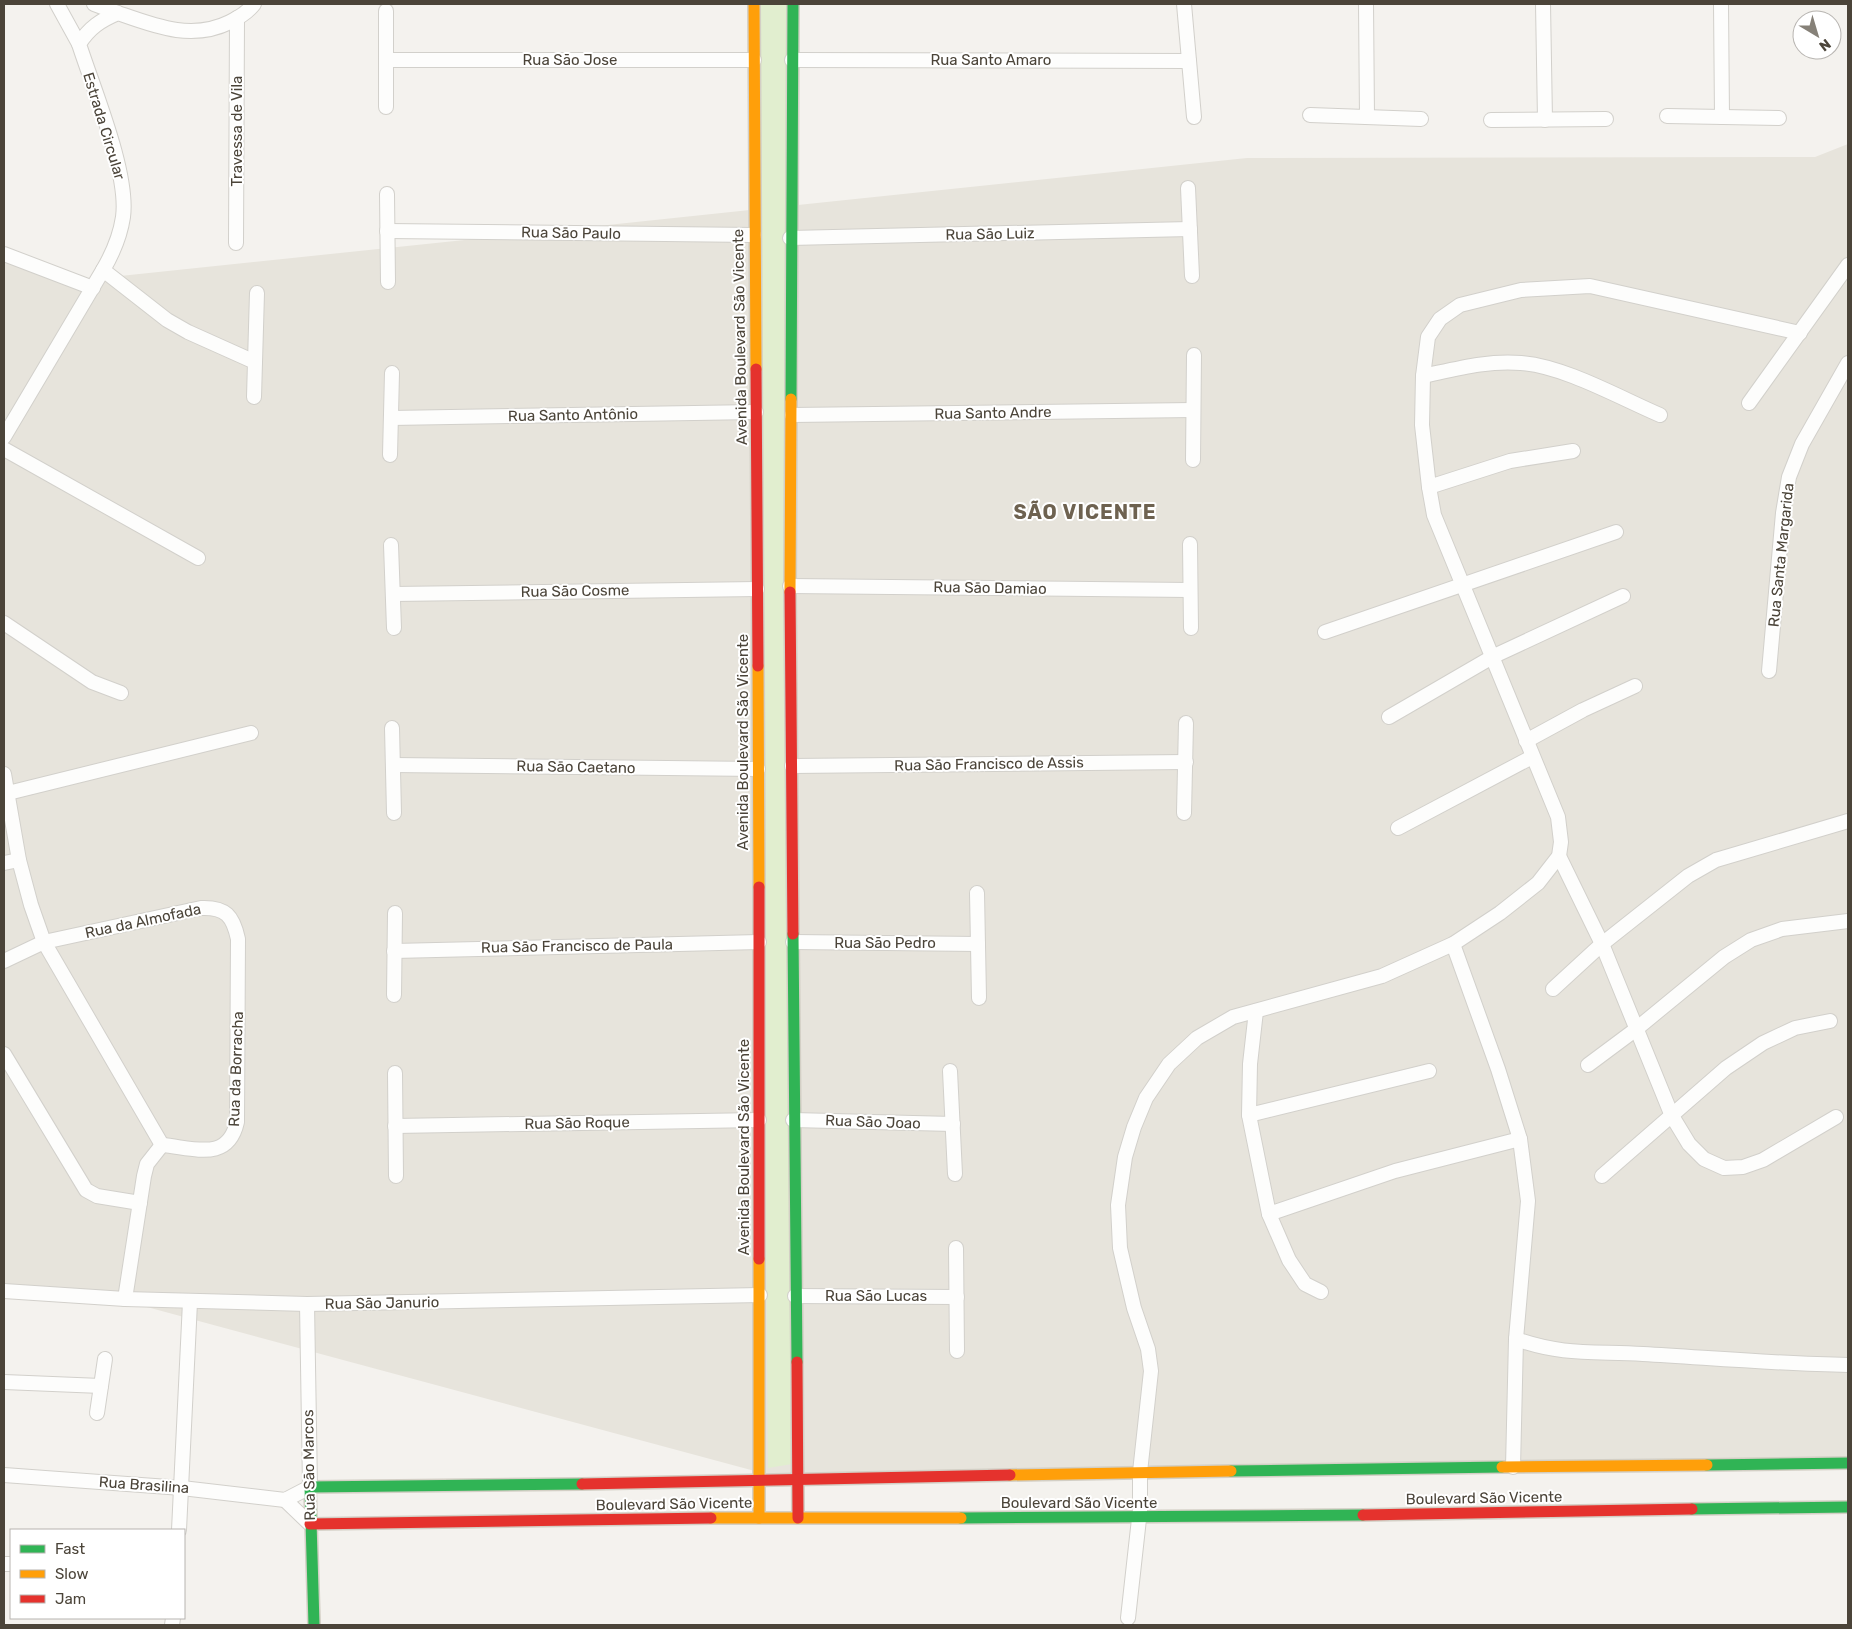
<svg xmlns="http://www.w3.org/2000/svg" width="1852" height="1629" font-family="Rubik,sans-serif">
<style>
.residential{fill:#e7e4dc}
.green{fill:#e1eecf}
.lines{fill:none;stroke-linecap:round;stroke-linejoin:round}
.street-casing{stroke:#d2d0cb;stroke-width:16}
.fast-casing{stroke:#d3cfc5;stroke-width:14}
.slow-casing{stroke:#d3cfc5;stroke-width:14}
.jam-casing{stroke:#d3cfc5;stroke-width:14}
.street{stroke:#fdfdfc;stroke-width:14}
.fast{stroke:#30b455;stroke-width:11}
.slow{stroke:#ff9f0a;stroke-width:11}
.jam{stroke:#e5322d;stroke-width:11}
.labels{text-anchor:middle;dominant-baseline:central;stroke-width:4;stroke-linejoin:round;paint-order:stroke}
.street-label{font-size:15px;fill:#4b4439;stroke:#fff}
.district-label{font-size:20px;font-weight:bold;letter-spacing:1px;fill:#6e6250;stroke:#fff}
</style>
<rect width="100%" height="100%" fill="#f4f2ee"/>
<polygon class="residential" points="1848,4 1848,1458 777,1477 121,1300 4,1290 4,251 82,280 1247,158 1815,157 1848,144"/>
<polygon class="green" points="756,4 789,4 792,1464 768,1468"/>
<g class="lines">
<g class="street-casing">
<g id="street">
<polyline points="57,4 79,44"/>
<polyline points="94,4 118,13"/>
<polyline points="1184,4 1194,117"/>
<polyline points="1366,4 1367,117"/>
<polyline points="1543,4 1545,120"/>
<polyline points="1721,4 1722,117"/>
<polyline points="386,11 386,107"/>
<polyline points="386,60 754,60"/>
<polyline points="792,60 1189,61"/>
<polyline points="1310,115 1421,119"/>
<polyline points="1667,116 1779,118"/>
<polyline points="1491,120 1606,119"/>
<polyline points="1188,188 1192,276"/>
<polyline points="387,194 388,282"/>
<polyline points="387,231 754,235"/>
<polyline points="790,238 1190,229"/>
<polyline points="236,243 237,18"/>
<polyline points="4,254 93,288"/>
<polyline points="103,270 167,320 188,332 255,362 254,397"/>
<polyline points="255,362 257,293"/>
<path d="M1423 376C1456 369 1488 360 1521 363 1564 366 1620 398 1660 415"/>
<polyline points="1749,403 1848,265"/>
<polyline points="792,415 1193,410"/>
<polyline points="391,418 756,412"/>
<path d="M4 437 103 270C113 253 120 237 123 217 129 173 93 88 79 44 89 28 101 20 118 13 155 26 192 41 230 22 238 18 248 12 254 4"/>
<polyline points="4,449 198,558"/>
<polyline points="390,455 392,373"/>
<polyline points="1193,460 1194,355"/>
<polyline points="1429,487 1510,461 1573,451"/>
<polyline points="1190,544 1191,628"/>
<polyline points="391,545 394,628"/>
<polyline points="790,586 1190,590"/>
<polyline points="393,594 757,589"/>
<polyline points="4,623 92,682 121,693"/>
<polyline points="1325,632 1616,532"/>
<polyline points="1769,671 1783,513 1789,477 1802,444 1848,363"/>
<polyline points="1389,717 1494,656 1623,596"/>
<polyline points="392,728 394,813"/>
<polyline points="1526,741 1583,710 1635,686"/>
<polyline points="393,765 758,769"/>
<polyline points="792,766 1186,762"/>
<polyline points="4,774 19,860 31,905 44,942 162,1145"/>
<polyline points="8,793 251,733"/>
<polyline points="1184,813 1186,723"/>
<polyline points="1398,828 1532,757"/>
<polyline points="1559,856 1602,944 1672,1116 1689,1144 1704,1159 1724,1168 1743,1167 1763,1160 1836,1117"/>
<polyline points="4,863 19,860"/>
<polyline points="977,893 979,998"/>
<polyline points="793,942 978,944"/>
<polyline points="1453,944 1498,1069 1520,1139 1528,1201 1516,1339 1513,1467"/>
<polyline points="394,951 759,942"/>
<path d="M4 961 44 942 201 908C226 907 233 916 238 939L237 1122C228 1162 195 1148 162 1145"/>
<polyline points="1553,989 1602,944 1688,876 1716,860 1848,821"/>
<polyline points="394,995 395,913"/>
<polyline points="1256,1011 1250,1064 1249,1115 1269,1214 1395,1171 1520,1139"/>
<polyline points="4,1054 86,1190 97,1196 140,1203"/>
<polyline points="1588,1065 1635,1030 1724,957 1751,940 1782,929 1848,921"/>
<polyline points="950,1071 955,1174"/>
<polyline points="395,1073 396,1176"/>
<polyline points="1249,1115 1429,1071"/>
<polyline points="793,1120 953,1124"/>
<polyline points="395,1126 759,1120"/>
<polyline points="1602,1176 1726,1068 1763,1043 1795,1028 1830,1021"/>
<polyline points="1269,1214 1289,1260 1305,1284 1321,1292"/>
<polyline points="956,1248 957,1351"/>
<polyline points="4,1291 125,1299 307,1304 760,1295"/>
<polyline points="795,1296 957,1297"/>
<polyline points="125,1299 144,1176 147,1164 162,1145"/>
<path d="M1516 1339C1563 1356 1596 1351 1643 1354 1712 1358 1780 1364 1848 1365"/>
<polyline points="4,1382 101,1386"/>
<polyline points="97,1413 105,1359"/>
<polyline points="4,1475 182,1488 285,1500 310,1487 307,1304"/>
<polyline points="285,1500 310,1524"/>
<polyline points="179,1530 190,1302"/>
<polyline points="4,1564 11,1564"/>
<polyline points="1128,1618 1140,1510 1140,1472 1151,1371 1148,1349 1134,1308 1120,1248 1118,1205 1125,1157 1134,1127 1146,1098 1169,1064 1197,1038 1233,1017 1382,976 1453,944 1500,913 1538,883 1559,856 1561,842 1558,817 1434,515 1429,487 1422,425 1423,376 1428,337 1440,319 1460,305 1521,290 1590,286 1800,333"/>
<polyline points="172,1625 173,1618"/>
</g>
</g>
<g class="fast-casing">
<g id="fast">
<polyline points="791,399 793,4"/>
<polyline points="793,934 797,1362"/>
<polyline points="1707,1465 1848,1463"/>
<polyline points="1231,1471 1502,1467"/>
<polyline points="1692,1509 1848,1507"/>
<polyline points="961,1518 1363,1515"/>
<polyline points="314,1625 310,1487 582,1484"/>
</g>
</g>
<g class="slow-casing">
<g id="slow">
<polyline points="754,4 756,369"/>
<polyline points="790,592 791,399"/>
<polyline points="758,666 759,887"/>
<polyline points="759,1259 759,1518"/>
<polyline points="1502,1467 1707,1465"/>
<polyline points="1010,1475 1231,1471"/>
<polyline points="711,1518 961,1518"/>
</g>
</g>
<g class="jam-casing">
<g id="jam">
<polyline points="756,369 758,666"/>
<polyline points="790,592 793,934"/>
<polyline points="759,887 759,1259"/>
<polyline points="797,1362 798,1518"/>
<polyline points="582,1484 1010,1475"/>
<polyline points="1363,1515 1692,1509"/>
<polyline points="310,1524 711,1518"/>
</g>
</g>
<use href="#street" class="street"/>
<use href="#fast" class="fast"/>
<use href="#slow" class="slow"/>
<use href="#jam" class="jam"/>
</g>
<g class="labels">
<g class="street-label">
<text x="570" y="60">Rua Sāo Jose</text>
<text x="991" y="60">Rua Santo Amaro</text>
<text transform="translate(104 126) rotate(73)">Estrada Circular</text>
<text transform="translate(237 131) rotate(-90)">Travessa de Vila</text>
<text transform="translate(571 233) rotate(1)">Rua Sāo Paulo</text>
<text transform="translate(990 234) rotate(-1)">Rua Sāo Luiz</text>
<text transform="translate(740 337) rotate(-91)">Avenida Boulevard São Vicente</text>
<text transform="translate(993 413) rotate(-1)">Rua Santo Andre</text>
<text transform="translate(573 415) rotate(-1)">Rua Santo Antônio</text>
<text transform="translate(1781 555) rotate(-84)">Rua Santa Margarida</text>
<text transform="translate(990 588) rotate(1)">Rua Sāo Damiao</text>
<text transform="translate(575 591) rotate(-1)">Rua Sāo Cosme</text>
<text transform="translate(743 742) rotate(-90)">Avenida Boulevard São Vicente</text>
<text transform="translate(989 764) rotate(-1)">Rua Sāo Francisco de Assis</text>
<text transform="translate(576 767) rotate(1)">Rua Sāo Caetano</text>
<text transform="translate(143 921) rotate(-12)">Rua da Almofada</text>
<text x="885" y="943">Rua Sāo Pedro</text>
<text transform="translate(577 946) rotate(-1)">Rua Sāo Francisco de Paula</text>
<text transform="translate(236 1069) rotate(-88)">Rua da Borracha</text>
<text transform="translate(873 1122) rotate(2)">Rua Sāo Joao</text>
<text transform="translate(577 1123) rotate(-1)">Rua Sāo Roque</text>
<text transform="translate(744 1147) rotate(-90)">Avenida Boulevard São Vicente</text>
<text x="876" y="1296">Rua Sāo Lucas</text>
<text transform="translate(382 1303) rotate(-1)">Rua Sāo Janurio</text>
<text transform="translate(309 1465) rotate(-91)">Rua Sāo Marcos</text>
<text transform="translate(144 1485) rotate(4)">Rua Brasilina</text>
<text transform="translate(1484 1498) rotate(-1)">Boulevard São Vicente</text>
<text x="1079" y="1503">Boulevard São Vicente</text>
<text transform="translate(674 1504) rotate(-1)">Boulevard São Vicente</text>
</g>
<g class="district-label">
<text x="1085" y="512">SÃO VICENTE</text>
</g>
</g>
<rect width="1852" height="1629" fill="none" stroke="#4b4439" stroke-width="10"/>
<rect x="10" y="1529" width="175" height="90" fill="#ffffff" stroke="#b7b4b0"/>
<rect x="20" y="1545" width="25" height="8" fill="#30b455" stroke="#b7b4b0"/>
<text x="55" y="1554" font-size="15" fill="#4b4439">Fast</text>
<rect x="20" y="1570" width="25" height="8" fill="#ff9f0a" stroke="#b7b4b0"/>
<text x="55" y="1579" font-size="15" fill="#4b4439">Slow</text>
<rect x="20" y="1595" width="25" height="8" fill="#e5322d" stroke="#b7b4b0"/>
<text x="55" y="1604" font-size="15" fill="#4b4439">Jam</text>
<g transform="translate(1817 35) rotate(142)"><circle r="24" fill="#ffffff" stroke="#b7b4b0"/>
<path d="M0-4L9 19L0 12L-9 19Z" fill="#868178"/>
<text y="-8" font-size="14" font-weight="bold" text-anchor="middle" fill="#4b4439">N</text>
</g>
</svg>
